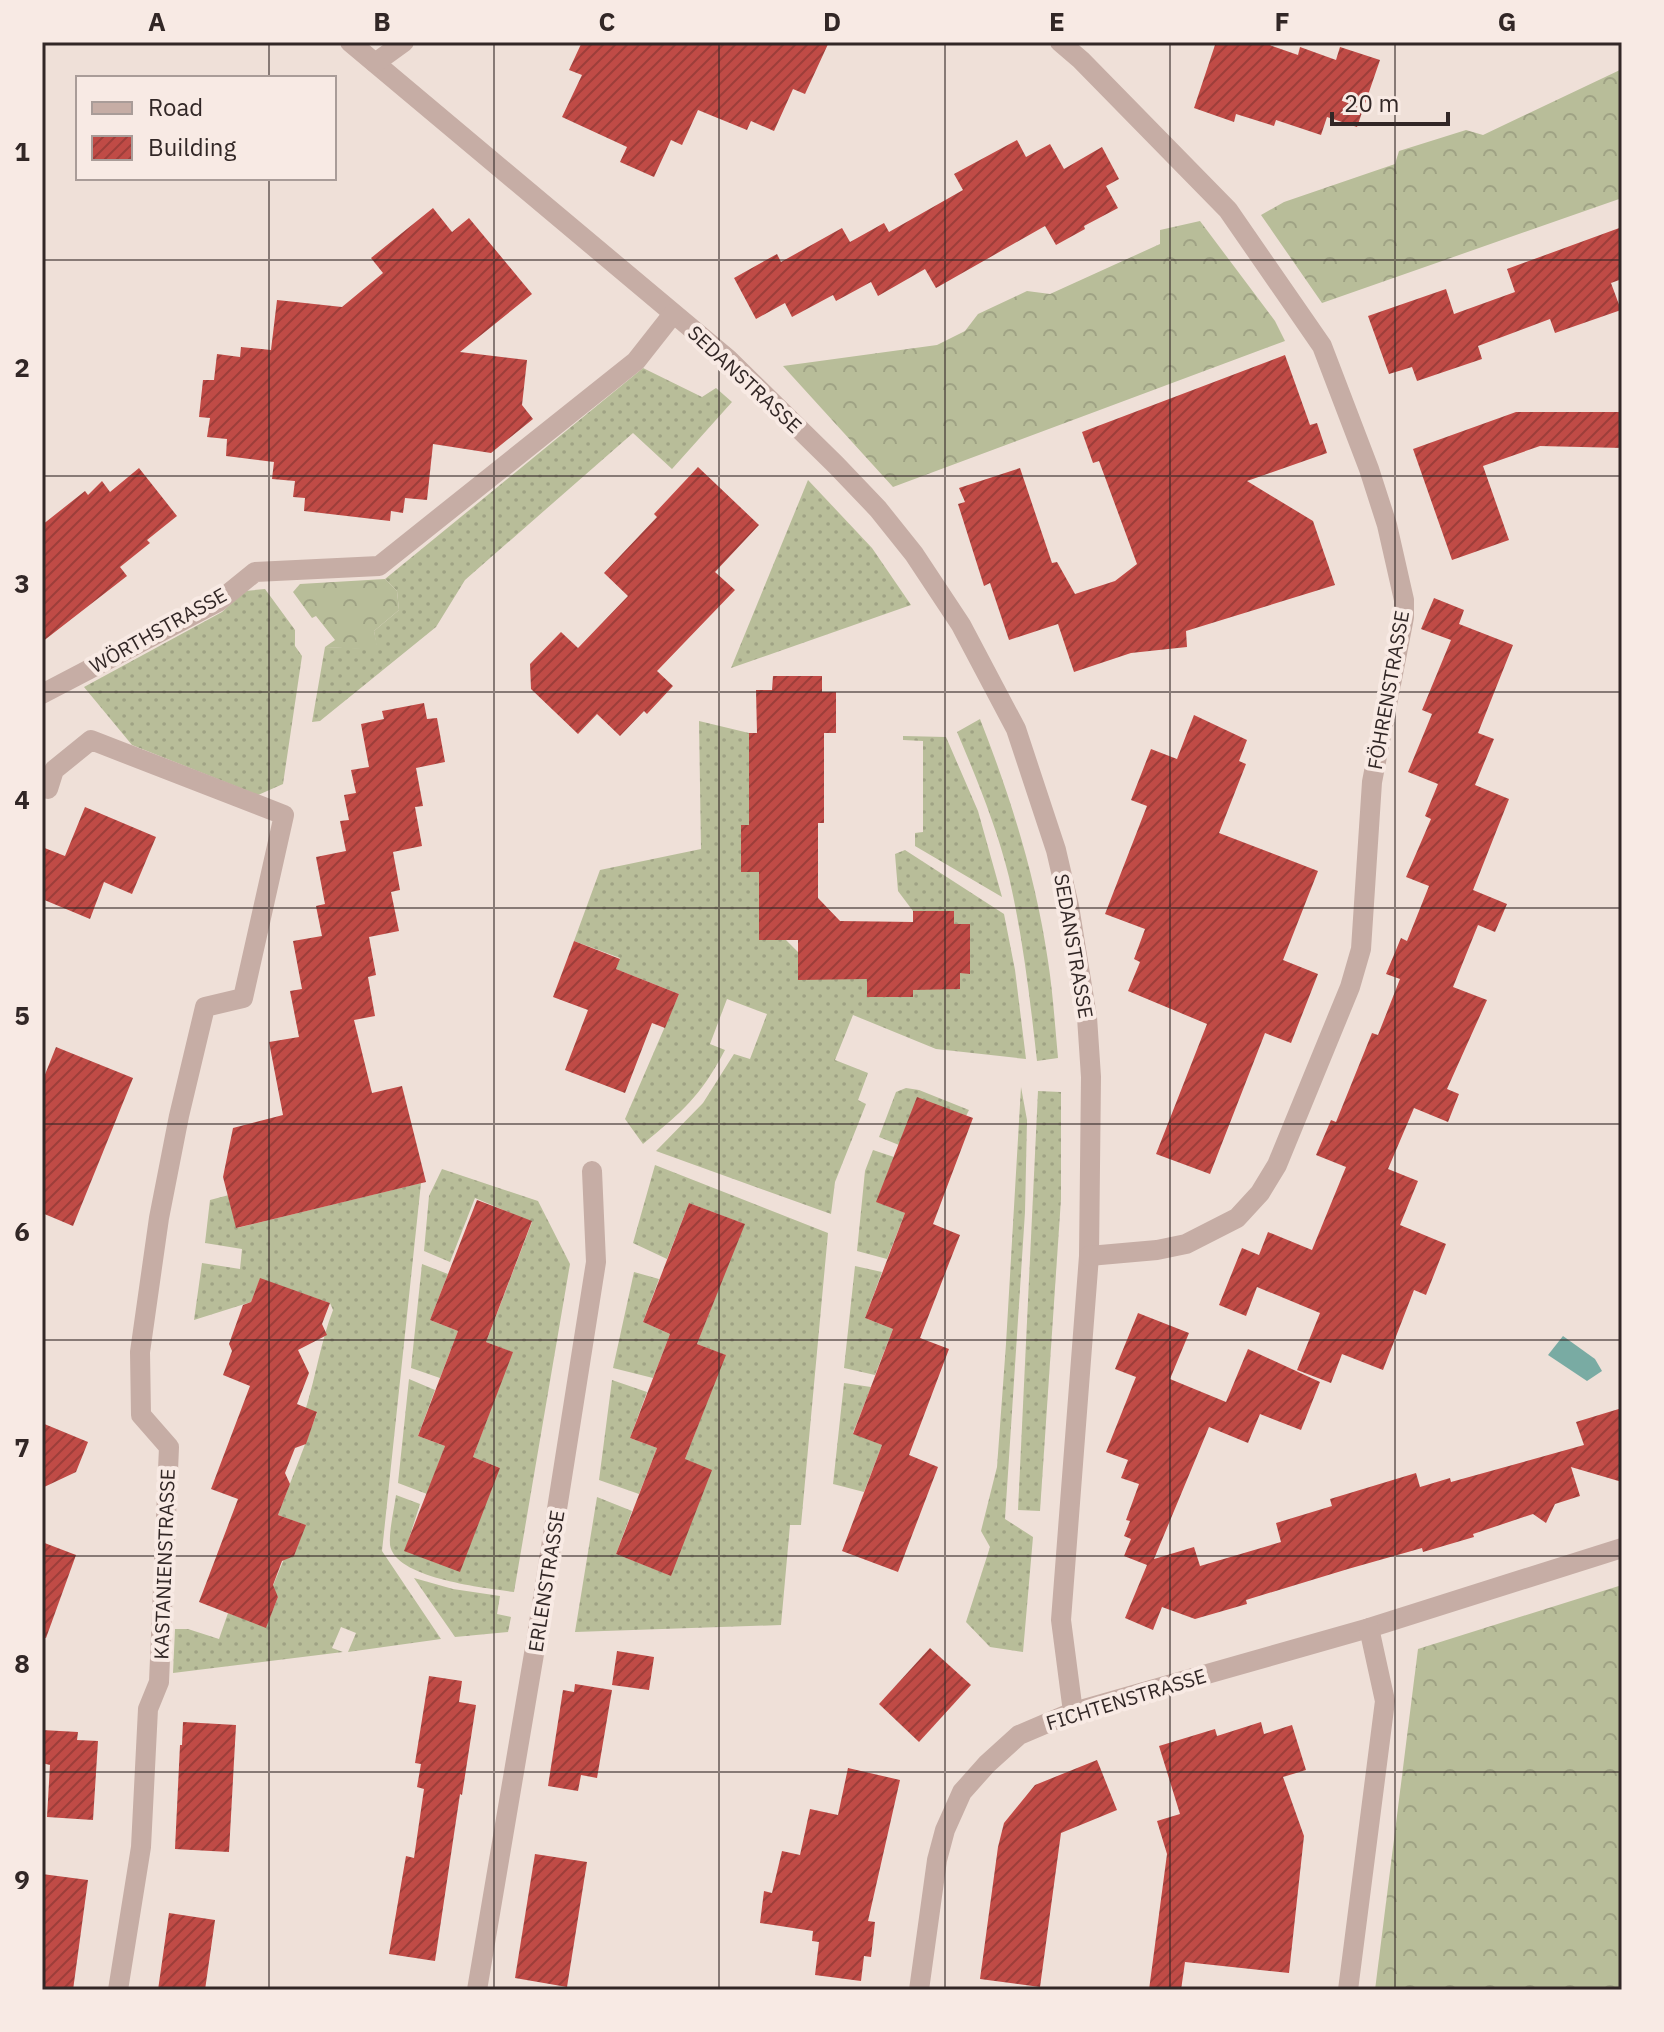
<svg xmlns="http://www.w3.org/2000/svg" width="1664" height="2032" font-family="'IBM Plex Sans',sans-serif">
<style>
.grass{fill:url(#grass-dots)}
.forest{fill:url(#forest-crowns)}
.water{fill:#79aba3}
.building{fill:url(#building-hatch)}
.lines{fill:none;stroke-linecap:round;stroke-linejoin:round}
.minor{stroke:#c6ada5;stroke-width:20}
.grid{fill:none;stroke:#322726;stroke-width:2;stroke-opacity:0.55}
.labels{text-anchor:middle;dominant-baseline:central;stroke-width:8;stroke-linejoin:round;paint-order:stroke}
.street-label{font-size:20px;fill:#322726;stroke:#f8eae4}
.neatline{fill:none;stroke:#322726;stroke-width:3}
.grid-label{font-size:26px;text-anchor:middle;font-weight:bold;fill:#322726}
</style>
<defs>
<pattern id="grass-dots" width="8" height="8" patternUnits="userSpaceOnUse" patternTransform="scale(2)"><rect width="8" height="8" fill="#b8bd99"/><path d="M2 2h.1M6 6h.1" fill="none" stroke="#9fa284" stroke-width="1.8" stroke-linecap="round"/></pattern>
<pattern id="forest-crowns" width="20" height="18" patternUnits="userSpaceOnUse" patternTransform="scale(2)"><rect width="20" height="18" fill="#b8bd99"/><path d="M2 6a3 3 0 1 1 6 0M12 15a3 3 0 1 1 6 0" fill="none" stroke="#9fa284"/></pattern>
<pattern id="building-hatch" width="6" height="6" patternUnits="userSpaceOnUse" patternTransform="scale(2)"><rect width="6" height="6" fill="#c04b46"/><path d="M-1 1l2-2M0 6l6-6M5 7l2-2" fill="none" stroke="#9d3e3a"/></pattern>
</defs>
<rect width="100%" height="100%" fill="#efe0d8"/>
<g class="grass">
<polygon points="643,368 702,397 716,388 732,402 672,469 633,433 465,580 436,627 320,721 312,722 325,647 377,649 374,631 399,610 397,591 385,579"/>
<polygon points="808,480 872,548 911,605 731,668"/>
<polygon points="265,589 295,630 295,646 302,656 283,784 258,795 132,745 84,687 222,612 245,591"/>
<path d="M980 719C1011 798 1036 878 1048 961 1053 993 1055 1026 1058 1058L1037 1061C1030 999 1023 938 1009 877 997 828 977 779 957 732Z"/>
<path d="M699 721 749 733V817L752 825H741V871L759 872V940H786L798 952 799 979H867V997H913V987L960 989V973H970V925L954 924V911H913L898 891 895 854 905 850 1004 914 1015 970 1026 1059 936 1049 853 1015 835 1060 868 1073 858 1100 866 1104 835 1182 831 1214 656 1151 703 1103 734 1054 750 1059 767 1014 727 999 710 1044 725 1050C700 1097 683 1111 643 1144L625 1119 679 994 616 969 620 958 574 941 600 870 701 849Z"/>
<polygon points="903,736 946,737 978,811 1002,897 915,846 915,833 923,832 923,741 903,740"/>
<polygon points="1021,1087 1027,1120 1025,1212 1005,1519 1033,1537 1023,1652 990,1647 966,1622 990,1547 981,1531 997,1467 1006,1344"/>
<polygon points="906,1088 919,1090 969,1110 966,1116 899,1145 879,1137 896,1092"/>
<polygon points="1038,1091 1061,1092 1061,1199 1040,1511 1018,1510"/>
<polygon points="873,1150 894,1157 877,1202 905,1213 887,1259 857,1251 865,1171"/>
<polygon points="655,1165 828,1233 801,1525 790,1525 781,1625 575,1632 597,1497 632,1511 616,1554 670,1575 685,1459 725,1355 697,1344 744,1224 689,1203 667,1259 633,1243"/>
<path d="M442 1169 538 1201 570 1264 514 1592C487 1588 395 1579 390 1545 389 1530 394 1510 396 1495L420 1504 405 1551 500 1468 473 1457 512 1352 486 1342 532 1222 475 1198 450 1262 424 1251 429 1196Z"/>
<path d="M421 1183 382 1551 441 1639 348 1652 356 1633 341 1627 332 1648 343 1652 173 1673 175 1629H188L219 1639 228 1613 266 1627 278 1597 272 1588 284 1559 294 1556 305 1525 278 1515 317 1413 306 1408C316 1375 321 1341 333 1310L330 1303 260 1279 251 1302 194 1320 202 1263 240 1269 242 1249 205 1243 210 1200 229 1195 237 1228Z"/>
<polygon points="422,1264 448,1274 430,1320 458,1331 440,1378 411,1368"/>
<polygon points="855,1266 882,1272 865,1318 893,1329 875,1375 844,1368"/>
<polygon points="634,1272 659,1279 643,1322 670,1334 653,1378 613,1368"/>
<polygon points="409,1379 435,1390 418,1436 445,1446 427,1494 398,1483"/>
<polygon points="612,1380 647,1392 630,1438 657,1448 639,1494 599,1480"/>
<polygon points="844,1383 871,1387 853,1433 882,1445 864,1492 833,1484"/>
<polygon points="414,1578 453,1589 500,1596 497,1614 511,1617 508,1632 455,1637"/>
</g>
<g class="forest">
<polygon points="1622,69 1622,198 1322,303 1261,215 1284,202 1395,164 1399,151 1466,130 1483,135"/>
<polygon points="1200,221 1275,321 1285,341 893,487 783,366 937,345 965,331 978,314 1027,291 1050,294 1160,244 1160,230"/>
<polygon points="385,579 397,591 399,610 374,631 378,650 325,647 335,640 316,616 312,618 293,592 300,584"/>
<polygon points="1622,1585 1622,1990 1375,1990 1418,1649"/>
</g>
<polygon class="water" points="1563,1336 1595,1359 1602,1371 1587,1381 1548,1355"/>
<g class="building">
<polygon points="582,42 829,42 805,94 793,89 774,131 751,121 747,130 698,110 682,145 671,140 654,177 620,162 627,147 562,117 582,75 569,70"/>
<polygon points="1216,42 1261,42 1298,55 1300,47 1336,60 1340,47 1380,60 1357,127 1327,117 1321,135 1276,120 1274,126 1236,114 1234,122 1194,108"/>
<polygon points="1017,140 1026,157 1050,144 1064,169 1102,147 1119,179 1106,186 1118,208 1084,226 1085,229 1056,245 1045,226 936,288 925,269 878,296 871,282 836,301 833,295 792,317 785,303 756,319 734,278 777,254 781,262 842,228 850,242 884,223 889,232 963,190 954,174"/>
<polygon points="433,208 452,232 469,218 532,294 460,352 527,360 522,405 533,419 491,453 433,444 427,500 405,498 403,513 391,511 390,521 304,511 305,498 293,497 295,481 272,479 274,462 226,456 227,439 207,437 210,418 199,417 203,380 214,380 217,354 240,357 241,347 271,350 277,300 342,307 383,273 371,258"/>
<polygon points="1622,227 1622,279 1611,283 1621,310 1555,333 1550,319 1478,346 1482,359 1417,381 1412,367 1389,374 1368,316 1446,289 1454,314 1515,292 1507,269"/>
<polygon points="1285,355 1310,425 1317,423 1327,453 1247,481 1313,521 1335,585 1186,631 1187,647 1131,653 1074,672 1058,624 1009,640 990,583 984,586 958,504 965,502 959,488 1020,468 1052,563 1057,562 1075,594 1115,581 1137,564 1099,461 1093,463 1082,432"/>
<polygon points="1516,412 1622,412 1622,448 1540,446 1483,466 1509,540 1452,560 1413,449"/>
<polygon points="698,467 759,525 715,572 735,590 657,671 673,686 647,714 644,711 620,736 597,714 578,734 531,689 530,664 561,632 578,648 628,596 604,573 657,517 654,514"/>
<polygon points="139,468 177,516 147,540 150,543 120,567 127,576 42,642 42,525 85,491 88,495 102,481 110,492"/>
<polygon points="1434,598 1464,610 1459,624 1513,645 1478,733 1494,739 1475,785 1509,799 1473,890 1507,904 1495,932 1478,925 1453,987 1487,1000 1447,1089 1459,1094 1448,1122 1414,1108 1388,1169 1418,1181 1400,1225 1446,1244 1426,1295 1414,1290 1383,1370 1342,1354 1331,1383 1297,1370 1320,1313 1257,1287 1246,1316 1219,1305 1242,1248 1259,1255 1268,1232 1312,1250 1346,1167 1316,1155 1331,1120 1336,1122 1372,1033 1378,1035 1400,979 1386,974 1401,938 1407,941 1429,886 1406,877 1431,819 1425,816 1438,784 1408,772 1432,714 1422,710 1451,640 1421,629"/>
<polygon points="773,676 822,676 822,692 836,692 836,733 824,733 824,823 818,823 818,898 840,921 913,922 913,911 954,911 954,924 970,924 970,974 960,973 960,989 913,990 913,997 867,997 867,979 798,980 798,940 759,940 759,872 741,872 741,825 749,825 749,733 757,733 756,690 772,690"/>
<polygon points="424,703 427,719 437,718 445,762 416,768 423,806 415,807 422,846 393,852 400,890 391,892 399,931 369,937 376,975 368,977 375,1016 354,1020 372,1093 402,1086 426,1182 236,1228 223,1177 233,1128 283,1115 269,1042 299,1037 290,991 302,989 293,941 322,936 316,906 325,904 316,857 346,851 340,821 349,820 344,795 356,793 351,770 369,767 361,724 384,719 382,711"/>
<polygon points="1194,715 1247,740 1239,761 1246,764 1219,833 1318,871 1283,960 1318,974 1291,1043 1265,1033 1210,1174 1156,1154 1207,1024 1128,991 1140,962 1134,959 1145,929 1105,914 1147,806 1131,800 1151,749 1177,759"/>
<polygon points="85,807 156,837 132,894 104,882 90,919 42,899 42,847 65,856"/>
<polygon points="574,941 620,959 616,969 679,994 665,1028 652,1023 625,1093 565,1070 588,1010 553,997"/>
<polygon points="56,1047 133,1078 73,1226 42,1213 42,1082"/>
<polygon points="917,1097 973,1118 933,1224 960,1235 920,1338 949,1349 909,1455 938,1467 898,1572 842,1551 882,1445 853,1434 893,1329 865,1318 905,1213 876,1202"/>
<polygon points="477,1200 532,1221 486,1342 513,1352 473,1457 500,1468 460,1572 404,1551 445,1446 418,1436 458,1331 430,1320"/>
<polygon points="689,1203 745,1224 697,1344 726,1355 685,1459 712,1470 671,1576 616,1554 657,1448 630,1438 670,1334 643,1322"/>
<polygon points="260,1278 330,1303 322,1324 327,1335 298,1350 309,1373 297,1404 317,1412 306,1444 295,1448 285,1473 290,1484 278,1515 306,1525 294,1556 282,1561 273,1585 278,1597 266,1628 199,1602 238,1499 211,1489 250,1386 223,1375 232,1351 229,1344 243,1305 251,1302"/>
<polygon points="1138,1313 1189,1333 1170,1379 1226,1402 1248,1349 1320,1382 1301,1430 1260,1414 1248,1443 1209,1427 1154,1559 1194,1547 1200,1566 1281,1542 1276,1523 1332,1506 1330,1499 1416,1473 1420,1487 1450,1478 1451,1482 1584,1445 1576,1422 1622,1408 1622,1482 1571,1467 1580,1496 1555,1504 1546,1523 1533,1514 1473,1534 1474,1537 1423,1552 1422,1548 1348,1569 1246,1600 1247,1604 1195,1619 1162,1607 1153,1630 1125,1618 1147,1565 1124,1556 1131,1539 1124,1536 1130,1521 1126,1520 1139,1484 1121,1478 1128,1460 1106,1452 1136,1377 1115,1369"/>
<polygon points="42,1423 88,1442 76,1472 42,1488"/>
<polygon points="42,1542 76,1555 46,1638 42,1637"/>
<polygon points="930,1648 971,1685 919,1742 879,1704"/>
<polygon points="617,1651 654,1657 649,1690 612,1685"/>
<polygon points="429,1676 462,1681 459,1702 476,1705 462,1795 460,1794 435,1961 389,1954 406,1856 414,1858 424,1789 417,1787 421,1764 415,1763"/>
<polygon points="575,1684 612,1690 597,1778 581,1775 578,1791 548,1786 563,1690 574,1692"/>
<polygon points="183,1722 236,1725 229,1852 175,1849 180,1745 182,1745"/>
<polygon points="1261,1722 1264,1734 1292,1725 1306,1770 1283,1777 1304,1836 1289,1973 1185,1962 1181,1990 1149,1990 1167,1854 1157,1821 1180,1814 1159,1746 1215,1729 1217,1736"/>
<polygon points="42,1730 78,1732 77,1740 98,1741 93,1820 47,1817 50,1765 42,1763"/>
<polygon points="1097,1760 1117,1810 1061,1833 1040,1987 980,1979 998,1847 1004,1823 1035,1785"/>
<polygon points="848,1768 900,1780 868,1921 875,1922 871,1957 864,1956 861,1981 815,1975 819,1942 812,1941 813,1931 760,1923 764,1891 772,1893 782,1851 800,1855 810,1809 838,1815"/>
<polygon points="535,1854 587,1862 567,1987 515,1978"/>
<polygon points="42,1874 88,1880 73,1990 42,1990"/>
<polygon points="169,1913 215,1920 205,1990 158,1990"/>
</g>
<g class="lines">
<g class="minor">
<polyline points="350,42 728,359 836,465 878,509 914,554 961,625 1016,729 1056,850 1069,906 1087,1017 1091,1077 1089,1256 1061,1620 1073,1712"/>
<polyline points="1060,42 1081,60 1228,210 1322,346 1369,469 1387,525 1404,600 1404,617 1372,782 1361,949 1350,987 1277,1165 1260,1193 1237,1218 1186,1244 1157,1250 1089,1256"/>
<polyline points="375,63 404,42"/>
<polyline points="42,694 218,602 255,572 379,566 636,361 673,314"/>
<polyline points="48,789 54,770 91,740 284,815 243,998 205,1007 179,1116 159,1218 140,1352 141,1415 169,1447 159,1682 148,1709 141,1847 118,1990"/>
<polyline points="477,1990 536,1642 596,1262 592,1171"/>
<polyline points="919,1990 937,1860 945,1830 962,1792 987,1764 1019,1735 1073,1712 1369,1628 1622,1548"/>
<polyline points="1348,1990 1385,1701 1369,1628"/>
</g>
</g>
<path class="grid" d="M269 42V78M494 42V1990M719 42V1990M945 42V1990M1170 42V1990M1395 42V1990M269 178V1990M42 260H1622M42 476H1622M42 692H1622M42 908H1622M42 1124H1622M42 1340H1622M42 1556H1622M42 1772H1622"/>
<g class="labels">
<g class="street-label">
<text transform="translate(745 379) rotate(43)">SEDANSTRASSE</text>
<text transform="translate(158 630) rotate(-29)">WÖRTHSTRASSE</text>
<text transform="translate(1388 690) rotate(-80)">FÖHRENSTRASSE</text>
<text transform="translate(1074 946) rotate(80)">SEDANSTRASSE</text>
<text transform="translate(164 1564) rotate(-88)">KASTANIENSTRASSE</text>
<text transform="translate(546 1581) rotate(-81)">ERLENSTRASSE</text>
<text transform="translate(1126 1699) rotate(-17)">FICHTENSTRASSE</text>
</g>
</g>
<rect width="1664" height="2032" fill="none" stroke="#f8eae4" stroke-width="88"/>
<rect x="76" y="76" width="260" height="104" fill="#f8eae4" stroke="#a99c98" stroke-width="2"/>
<rect x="92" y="102" width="40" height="12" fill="#c6ada5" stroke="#a99c98" stroke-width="2"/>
<text x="148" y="116" font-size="24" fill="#322726">Road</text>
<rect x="92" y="136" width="40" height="24" fill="url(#building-hatch)" stroke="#a99c98" stroke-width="2"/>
<text x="148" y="156" font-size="24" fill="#322726">Building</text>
<path d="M1332 112v12h116v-12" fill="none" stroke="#322726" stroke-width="4"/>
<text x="1344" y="112" font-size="24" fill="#322726" stroke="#f8eae4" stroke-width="6" paint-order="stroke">20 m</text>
<rect x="44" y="44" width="1576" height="1944" class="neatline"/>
<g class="grid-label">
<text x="157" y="31">A</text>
<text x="382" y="31">B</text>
<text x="607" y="31">C</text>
<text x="832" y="31">D</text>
<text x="1057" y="31">E</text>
<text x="1282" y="31">F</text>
<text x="1507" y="31">G</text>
<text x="22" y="161">1</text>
<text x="22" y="377">2</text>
<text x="22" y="593">3</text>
<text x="22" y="809">4</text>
<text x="22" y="1025">5</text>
<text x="22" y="1241">6</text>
<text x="22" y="1457">7</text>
<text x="22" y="1673">8</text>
<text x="22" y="1889">9</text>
</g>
</svg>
